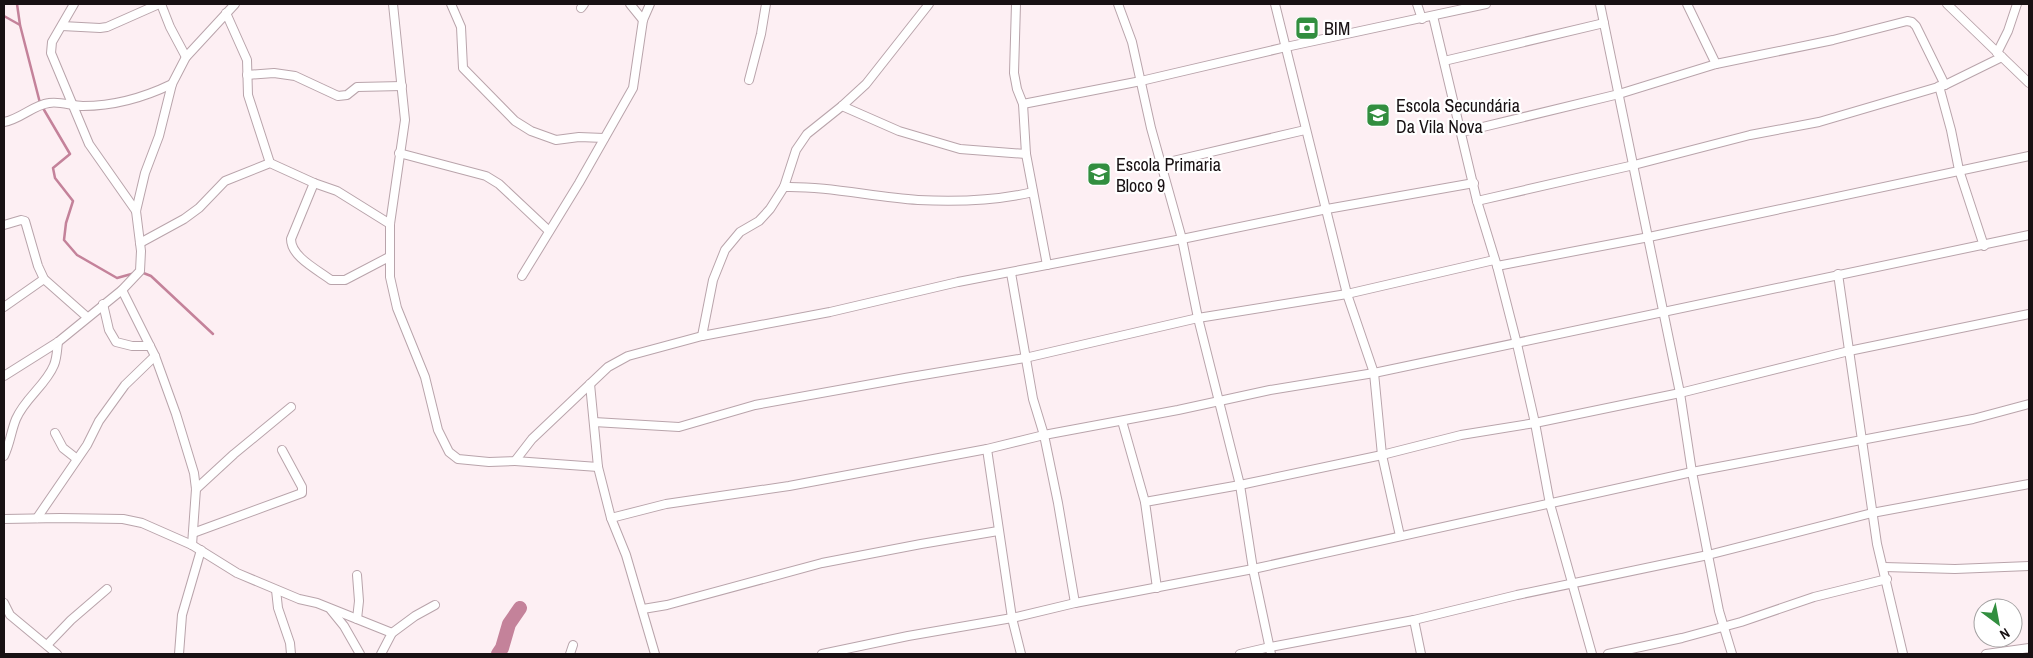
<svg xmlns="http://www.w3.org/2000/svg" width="2033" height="658" font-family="'Archivo Narrow',sans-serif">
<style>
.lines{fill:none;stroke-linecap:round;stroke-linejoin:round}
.stream{stroke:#c4829a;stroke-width:2.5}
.river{stroke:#c4829a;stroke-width:14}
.minor-casing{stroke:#b9a4ab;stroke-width:10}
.minor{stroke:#fff;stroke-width:8}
.labels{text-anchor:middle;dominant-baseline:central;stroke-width:4.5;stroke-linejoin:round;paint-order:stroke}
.poi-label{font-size:18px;fill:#181113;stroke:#fff;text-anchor:start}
</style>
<rect width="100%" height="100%" fill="#fdeff3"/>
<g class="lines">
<g class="stream">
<polyline points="17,4 20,25 40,103 70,154 53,168 55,178 73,201 66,223 64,240 77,255 117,278 135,273"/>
<polyline points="4,16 20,25"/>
<polyline points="141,272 151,276 213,334"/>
</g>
<polyline class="river" points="498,654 502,648 509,624 520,608"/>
<g class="minor-casing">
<g id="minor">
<polyline points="74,4 52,42 51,53 89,144 136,211"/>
<polyline points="161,4 170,27 186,57"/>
<polyline points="393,4 405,120 390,224 390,277 397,308 425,377 438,430 449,452 458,459 489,462 515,461 532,439 608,367 628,356 702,336 830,312 958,282 1182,239 1327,209 1474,183"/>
<polyline points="451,4 461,27 463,68 515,121 531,131 556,140 579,137 604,138"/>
<polyline points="630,4 643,20"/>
<polyline points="1016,4 1014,73 1017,89 1023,104 1026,154 1047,265"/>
<polyline points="1118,4 1132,42 1151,128 1182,239 1198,318 1240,485 1253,569 1271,654"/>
<polyline points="1275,4 1347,294 1374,373 1382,455 1400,536"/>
<polyline points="1417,4 1422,19"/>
<polyline points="1600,4 1680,393 1692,472 1708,555 1719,611 1732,654"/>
<polyline points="1687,4 1716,64"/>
<polyline points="1947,4 2029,83"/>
<polyline points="581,8 584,4"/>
<polyline points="226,13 247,60 248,95 270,163"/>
<polyline points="1433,16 1477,201 1497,266 1517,344 1535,423 1550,504 1592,654"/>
<polyline points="62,26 100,28 107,27 159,4"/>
<polyline points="1997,53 2008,31 2017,4"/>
<polyline points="1444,61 1604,23"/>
<polyline points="247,75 274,73 295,76 338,96 347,95 357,87 402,86"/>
<polyline points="749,80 761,34 766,4"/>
<polyline points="1939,86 1951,130 1959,170 1984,246"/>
<polyline points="1023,104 1141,81 1286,47 1486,4"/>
<polyline points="842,106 899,131 960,149 1026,154"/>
<path d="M4 122C21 119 33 105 49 103 60 101 72 106 83 106 113 106 145 97 172 84"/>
<polyline points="1462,132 1619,94 1716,64 1833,40 1907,21 1912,22 1916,26 1945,85"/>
<polyline points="399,153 486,176 499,184 549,231"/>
<polyline points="1160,164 1305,130"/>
<path d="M314 183 291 239C291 257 318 270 331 280H345L389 257"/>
<path d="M784 187C828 186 873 197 918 200 956 202 995 201 1033 192"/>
<polyline points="1477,201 1634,165 1750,135 1819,122 1945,85 2002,57"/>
<polyline points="4,225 21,220 25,221 38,266 44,279 87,317"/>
<polyline points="140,243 184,219 199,208 225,181 270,163 314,183 337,191 390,224"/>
<polyline points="1497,266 1649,237 2029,156"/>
<polyline points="1011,273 1033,399 1044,435 1058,503 1075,603"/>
<polyline points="1838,274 1877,544 1903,654"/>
<polyline points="522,276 579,183 633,88 643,20 650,4"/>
<polyline points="122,290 155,356 176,414 194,473 196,489 192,545"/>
<polyline points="103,304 109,330 116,342 132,346 150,346"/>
<polyline points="4,307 44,279"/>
<polyline points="702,336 713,280 725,250 740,232 759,221 770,209 784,187 796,150 807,134 842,106 866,84 929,4"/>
<polyline points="4,376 58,342 122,290 140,271 141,251 136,211 145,173 159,136 172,84 186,57 235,4"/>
<polyline points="590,384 598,467 611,518 626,555 655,654"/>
<polyline points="1122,421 1145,502"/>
<polyline points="594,422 679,427 755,405 905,378 1025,358 1198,318 1347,294 1494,260"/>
<polyline points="55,433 63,448 77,459"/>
<polyline points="987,449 1012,618 1021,654"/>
<path d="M4 456C10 444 11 431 16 419 25 398 46 385 54 365 57 358 57 349 58 342"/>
<polyline points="515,461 598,467"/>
<polyline points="196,489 234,454 291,407"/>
<polyline points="37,518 87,445 99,421 125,385 155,356"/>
<polyline points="611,518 666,504 789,486 987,449 1044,435 1178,410 1270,390 1374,373 2029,235"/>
<polyline points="4,519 60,518 123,519 142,523 192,545 237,573 299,599 317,603 392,633 381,654"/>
<polyline points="193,533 302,493 302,487 282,450"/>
<polyline points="1884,567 1955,569 2029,566"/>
<polyline points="1157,588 1145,502 1240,485 1382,455 1461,435 1535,423 1680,393 1849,351 2029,314"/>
<polyline points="276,590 278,608 290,643 291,654"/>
<polyline points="4,603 10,615 57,654"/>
<polyline points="643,609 667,605 822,563 921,544 998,531"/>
<polyline points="331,610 344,626 360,654"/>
<polyline points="357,619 359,601 357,575"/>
<polyline points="1414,620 1421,654"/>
<polyline points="392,633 415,616 435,605"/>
<polyline points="47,645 71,620 107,589"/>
<polyline points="179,654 182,615 201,550"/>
<polyline points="570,654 573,645"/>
<polyline points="822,654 908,636 1012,618 1075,603 1253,569 1692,472 1973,419 2029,404"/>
<polyline points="1240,654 1270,647 1414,620 1517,595 1708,555 1872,513 2029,484"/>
<polyline points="1608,654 1682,638 1741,622 1814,597 1887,579"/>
<polyline points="1986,654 2029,648"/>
</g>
</g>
<use href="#minor" class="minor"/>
</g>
<defs>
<g id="bank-square" transform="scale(1.25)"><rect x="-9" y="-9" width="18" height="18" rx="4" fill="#328e3f" stroke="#fff"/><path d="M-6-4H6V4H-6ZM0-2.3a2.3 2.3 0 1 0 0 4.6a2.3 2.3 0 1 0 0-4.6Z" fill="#fff"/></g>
<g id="school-square" transform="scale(1.25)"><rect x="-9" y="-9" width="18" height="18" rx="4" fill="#328e3f" stroke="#fff"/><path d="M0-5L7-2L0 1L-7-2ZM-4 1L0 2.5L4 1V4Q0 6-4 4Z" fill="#fff"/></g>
</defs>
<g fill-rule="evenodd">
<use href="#bank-square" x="1307" y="28"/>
<use href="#school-square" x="1378" y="115"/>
<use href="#school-square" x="1099" y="174"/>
</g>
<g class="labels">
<g class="poi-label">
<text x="1324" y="28">BIM</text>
<text x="1396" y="105">Escola Secundária<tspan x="1396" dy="21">Da Vila Nova</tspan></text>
<text x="1116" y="164">Escola Primaria<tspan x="1116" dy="21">Bloco 9</tspan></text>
</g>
</g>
<rect width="2033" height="658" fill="none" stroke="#181113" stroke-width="10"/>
<g transform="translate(1998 623) rotate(148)"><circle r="24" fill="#ffffff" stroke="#a3a0a1"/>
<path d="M0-4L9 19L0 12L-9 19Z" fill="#328e3f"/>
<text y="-8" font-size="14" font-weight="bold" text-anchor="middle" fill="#181113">N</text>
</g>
</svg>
